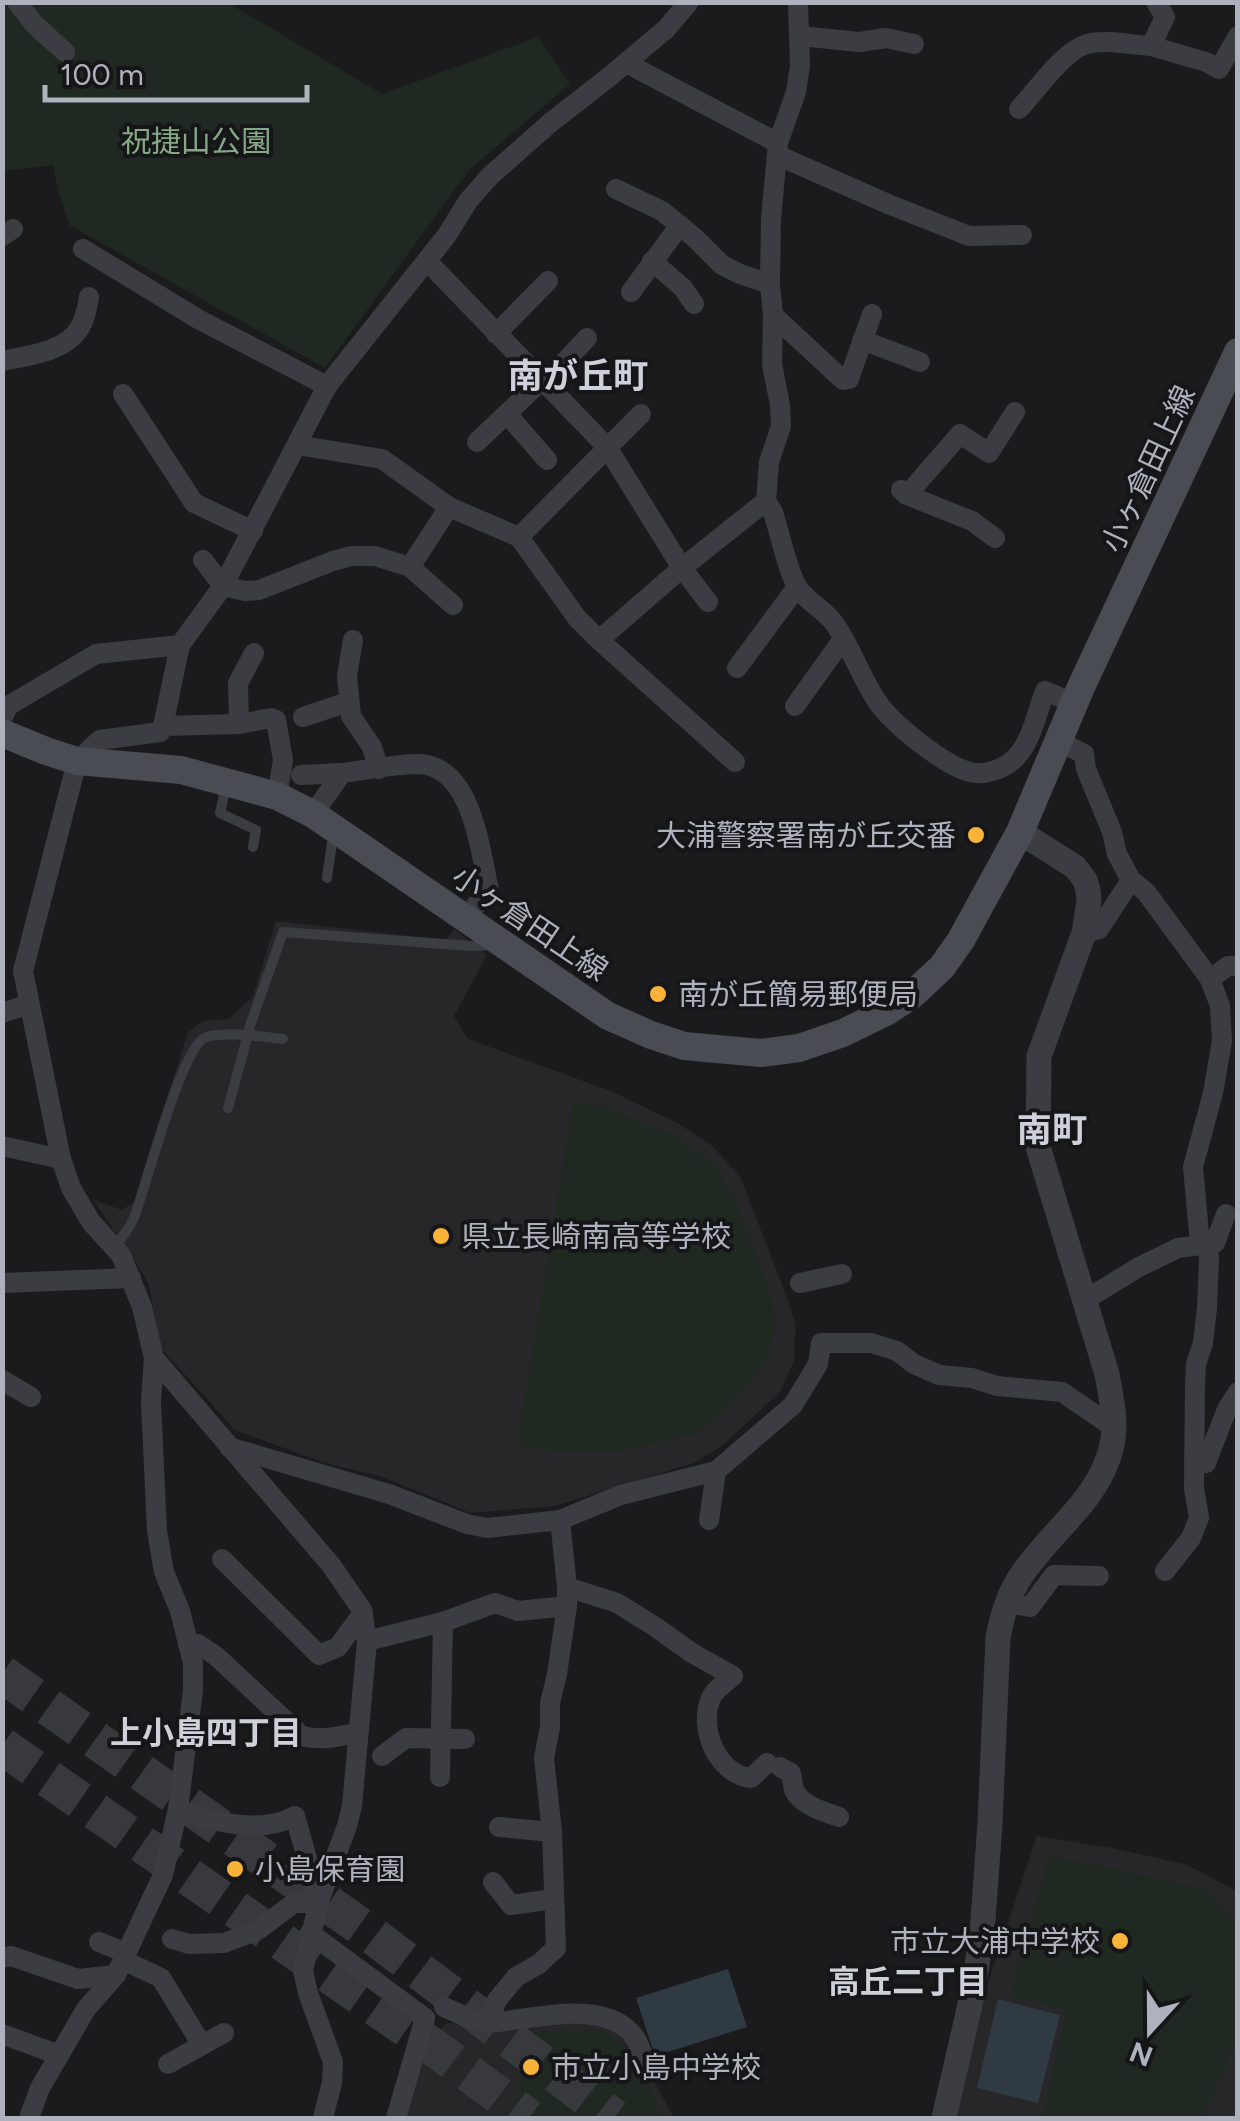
<svg xmlns="http://www.w3.org/2000/svg" width="1240" height="2121" font-family="Figtree,'Noto Sans JP',sans-serif">
<style>
.built{fill:#27272a}
.green{fill:#202921}
.water{fill:#303a42}
.lines{fill:none;stroke-linecap:round;stroke-linejoin:round}
.motorway-tunnel{stroke:#38393d;stroke-width:38;stroke-dasharray:38 19;stroke-linecap:butt}
.service{stroke:#3b3d42;stroke-width:10}
.minor{stroke:#3b3d42;stroke-width:20}
.tertiary{stroke:#3b3d42;stroke-width:25}
.secondary{stroke:#494c52;stroke-width:28}
.poi-dot{fill:#f8b338;stroke:#161618;stroke-width:4}
.labels{text-anchor:middle;dominant-baseline:central;stroke-width:8;stroke-linejoin:round;paint-order:stroke}
.park-label{font-size:30px;fill:#84a885;stroke:#161618}
.street-label{font-size:30px;fill:#adb2bd;stroke:#161618}
.poi-label{font-size:30px;fill:#adb2bd;stroke:#161618;text-anchor:start}
.neighbourhood-label{font-size:32px;font-weight:bold;fill:#ced1d9;stroke:#161618}
.quarter-label{font-size:35px;font-weight:bold;fill:#ced1d9;stroke:#161618}
</style>
<rect width="100%" height="100%" fill="#1b1b1d"/>
<g class="built">
<polygon points="276,921 446,940 454,929 487,955 454,1016 468,1039 613,1092 679,1124 711,1145 740,1176 788,1300 796,1325 794,1361 780,1392 723,1445 694,1463 555,1506 470,1513 383,1477 325,1463 235,1430 160,1347 149,1285 136,1262 92,1199 122,1210 134,1202 188,1032 203,1021 229,1019 253,996"/>
<polygon points="1037,1836 1112,1848 1188,1865 1236,1891 1237,2118 956,2118 986,1989"/>
<polygon points="447,2022 483,2027 602,2022 634,2045 674,2118 403,2118 420,2054"/>
</g>
<g class="green">
<polygon points="39,2 228,3 382,94 538,37 570,84 469,170 325,368 69,225 58,189 53,165 3,171 3,5 27,8"/>
<polygon points="573,1101 602,1106 676,1136 716,1166 736,1201 764,1276 773,1301 774,1332 767,1359 755,1376 729,1407 712,1423 694,1434 627,1450 591,1453 556,1451 517,1444"/>
<polygon points="1049,1855 1205,1889 1237,1925 1237,2043 1201,2118 1043,2118 1066,2009 1010,1996"/>
<polygon points="599,2029 632,2050 663,2118 512,2118 532,2032"/>
</g>
<g class="water">
<polygon points="728,1969 747,2027 655,2056 636,1998"/>
<polygon points="998,1999 1060,2015 1038,2103 977,2088"/>
</g>
<g class="lines">
<g class="motorway-tunnel">
<polyline points="2,1674 364,1929 614,2118"/>
<polyline points="2,1746 443,2054 529,2118"/>
</g>
<g class="service">
<polyline points="226,786 220,813 256,830 253,847"/>
<polyline points="327,878 333,835"/>
<polyline points="228,1108 251,1023 283,932 470,946 492,945"/>
<path d="M114 1248C122 1237 131 1227 135 1215 146 1186 182 1045 206 1037 225 1031 263 1037 283 1039"/>
</g>
<g class="minor">
<polyline points="17,2 34,24 65,52"/>
<path d="M798 2 800 66 796 92 778 143 771 219 770 284 773 315 772 364 780 405 781 426 769 462 766 501 773 512C780 534 786 565 796 585 805 601 824 609 834 623 852 648 861 679 879 704 894 725 945 766 970 772 984 776 1003 769 1013 760 1031 745 1037 712 1045 691L1074 703"/>
<polyline points="800,36 859,42 886,38 914,44"/>
<polyline points="1151,46 1206,62 1219,69 1238,36"/>
<polyline points="626,63 778,143"/>
<path d="M1019 109C1036 91 1063 51 1087 44 1106 39 1131 45 1151 46L1165 17 1156 2"/>
<polyline points="777,155 888,204 969,236 1022,235"/>
<polyline points="616,189 662,211 695,238 722,265 740,274 770,284"/>
<polyline points="2,236 13,229"/>
<polyline points="83,249 198,319 327,386"/>
<polyline points="427,261 607,447 682,568 708,602"/>
<polyline points="652,261 683,288 694,304"/>
<polyline points="631,292 680,225"/>
<polyline points="773,315 843,380 849,379 872,314"/>
<polyline points="496,334 548,281"/>
<polyline points="862,340 920,362"/>
<path d="M2 361C27 356 64 352 79 329 85 320 87 308 89 297"/>
<polyline points="544,384 587,338"/>
<polyline points="123,394 194,503 253,531"/>
<polyline points="507,414 547,460"/>
<polyline points="477,442 541,381"/>
<polyline points="297,445 382,459 449,507 519,537 577,618 599,640 735,762"/>
<polyline points="901,490 907,495 972,521 995,538"/>
<polyline points="907,495 960,434 989,453 1015,412"/>
<polyline points="519,537 641,414"/>
<polyline points="203,560 223,586 245,591 259,590 333,561 351,556 375,556 410,567 453,605"/>
<polyline points="410,567 449,507"/>
<polyline points="353,640 347,676 351,716 372,747 379,769"/>
<polyline points="599,640 682,568 766,501"/>
<polyline points="737,668 797,587"/>
<polyline points="795,706 843,639"/>
<polyline points="303,717 348,702"/>
<polyline points="2,719 8,706 96,654 180,645"/>
<polyline points="239,724 238,683 254,653"/>
<polyline points="1058,741 1084,754 1086,769 1112,832 1117,854 1131,880 1146,892 1210,979 1220,1006 1222,1041 1213,1093 1193,1167 1199,1233 1206,1244 1209,1257 1207,1308 1203,1343 1196,1364 1195,1384 1194,1488 1199,1518 1191,1538 1165,1571"/>
<polyline points="301,775 342,773"/>
<polyline points="277,796 283,760 276,720 271,718 239,724 163,726 180,645 223,586 327,386 447,235 468,201 490,176 550,123 609,77 666,29 689,2"/>
<path d="M313 814 342 773C367 770 394 764 419 764 472 766 480 850 489 890L465 918"/>
<polyline points="1084,933 1099,929 1131,880"/>
<polyline points="1210,979 1228,966 1238,966"/>
<polyline points="2,1013 29,1004"/>
<polyline points="2,1146 61,1159"/>
<polyline points="2,1283 131,1278"/>
<polyline points="800,1283 842,1274"/>
<polyline points="1085,1300 1139,1267 1178,1248 1215,1243 1226,1214"/>
<polyline points="154,1358 331,1565 362,1610 367,1641 352,1806 347,1826 319,1901 303,1970 308,1993 333,2062 332,2083 323,2118"/>
<polyline points="2,1380 31,1397"/>
<polyline points="229,1447 389,1494 467,1524 487,1528 560,1520 621,1495 716,1471 793,1405 818,1364 821,1343 871,1343 897,1351 914,1364 939,1375 972,1378 997,1386 1062,1392 1113,1427"/>
<polyline points="1194,1462 1206,1463 1227,1409 1238,1392"/>
<path d="M560 1520 567 1587V1606L557 1674 550 1703V1727L544 1758 552 1832 556 1948 539 1964 516 1977 497 2000 487 2023C529 2021 607 1995 636 2039 641 2048 644 2059 648 2068"/>
<polyline points="709,1520 716,1471"/>
<polyline points="222,1559 319,1655 338,1647 363,1613"/>
<path d="M567 1587 617 1603 654 1626 692 1653 733 1676C725 1683 714 1690 710 1700 699 1731 718 1774 751 1778L767 1763"/>
<polyline points="1007,1603 1030,1607 1054,1575 1099,1576"/>
<polyline points="367,1641 443,1622 495,1603 518,1611 567,1606"/>
<path d="M188 1645 198 1644 216 1656 302 1736C322 1741 338 1737 358 1732"/>
<polyline points="382,1756 406,1738 465,1739"/>
<path d="M780 1767 791 1773C792 1775 793 1788 794 1790 801 1805 824 1812 839 1817"/>
<polyline points="440,1777 443,1622"/>
<path d="M178 1809C213 1822 261 1835 295 1816L319 1901"/>
<polyline points="499,1827 552,1832"/>
<polyline points="493,1882 511,1905 553,1899"/>
<polyline points="310,1933 425,2018 396,2118"/>
<polyline points="172,1939 189,1944 224,1943 258,1930 294,1903 318,1903"/>
<polyline points="99,1942 126,1953"/>
<polyline points="2,1958 11,1956 78,1979 116,1975"/>
<polyline points="123,1960 161,1978 202,2045"/>
<polyline points="444,2007 471,2019 487,2023"/>
<polyline points="2,2034 59,2055"/>
<polyline points="168,2064 224,2033"/>
<polyline points="29,2118 40,2088 86,2009 116,1975 163,1875 178,1809 193,1691 193,1663 180,1611 164,1572 157,1531 151,1402 154,1358 142,1307 121,1255 91,1222 71,1188 61,1159 23,971 77,761 100,740 160,732 163,726"/>
</g>
<path class="tertiary" d="M944 2118 972 1996 982 1934 990 1823 998 1638C1002 1615 1009 1592 1023 1573 1053 1529 1100 1499 1112 1445 1117 1422 1111 1397 1107 1374L1038 1147 1039 1056 1084 933 1089 901 1088 890 1085 880 1075 867 1020 832"/>
<polyline class="secondary" points="2,733 46,751 77,761 181,770 277,796 313,814 608,1016 651,1035 684,1046 761,1053 799,1048 843,1033 886,1012 912,995 942,967 961,940 1020,832 1081,687 1238,352"/>
</g>
<g class="poi-dot">
<circle cx="976" cy="835" r="10"/>
<circle cx="658" cy="994" r="10"/>
<circle cx="441" cy="1236" r="10"/>
<circle cx="235" cy="1869" r="10"/>
<circle cx="1120" cy="1941" r="10"/>
<circle cx="531" cy="2067" r="10"/>
</g>
<g class="labels">
<g class="park-label">
<text x="196" y="141">祝捷山公園</text>
</g>
<g class="street-label">
<text transform="translate(1148 469) rotate(-65)">小ヶ倉田上線</text>
<text transform="translate(530 923) rotate(34)">小ヶ倉田上線</text>
</g>
<g class="poi-label">
<text x="956" y="835" text-anchor="end">大浦警察署南が丘交番</text>
<text x="678" y="994">南が丘簡易郵便局</text>
<text x="461" y="1236">県立長崎南高等学校</text>
<text x="255" y="1869">小島保育園</text>
<text x="1100" y="1941" text-anchor="end">市立大浦中学校</text>
<text x="551" y="2067">市立小島中学校</text>
</g>
<g class="neighbourhood-label">
<text x="206" y="1733">上小島四丁目</text>
<text x="908" y="1982">高丘二丁目</text>
</g>
<g class="quarter-label">
<text x="578" y="376">南が丘町</text>
<text x="1052" y="1130">南町</text>
</g>
</g>
<rect width="1240" height="2121" fill="none" stroke="#adb2bd" stroke-width="10"/>
<g transform="translate(1150 2031) rotate(201)" stroke="#161618" stroke-width="8" paint-order="stroke">
<path d="M0-8L18 38L0 25L-18 38Z" fill="#adb2bd"/>
<text y="-15" font-size="28" font-weight="bold" text-anchor="middle" fill="#adb2bd">N</text>
</g>
<path d="M45 85v15h262v-15" fill="none" stroke="#adb2bd" stroke-width="5"/>
<text x="60" y="85" font-size="30" fill="#adb2bd" stroke="#161618" stroke-width="8" paint-order="stroke">100 m</text>
</svg>
